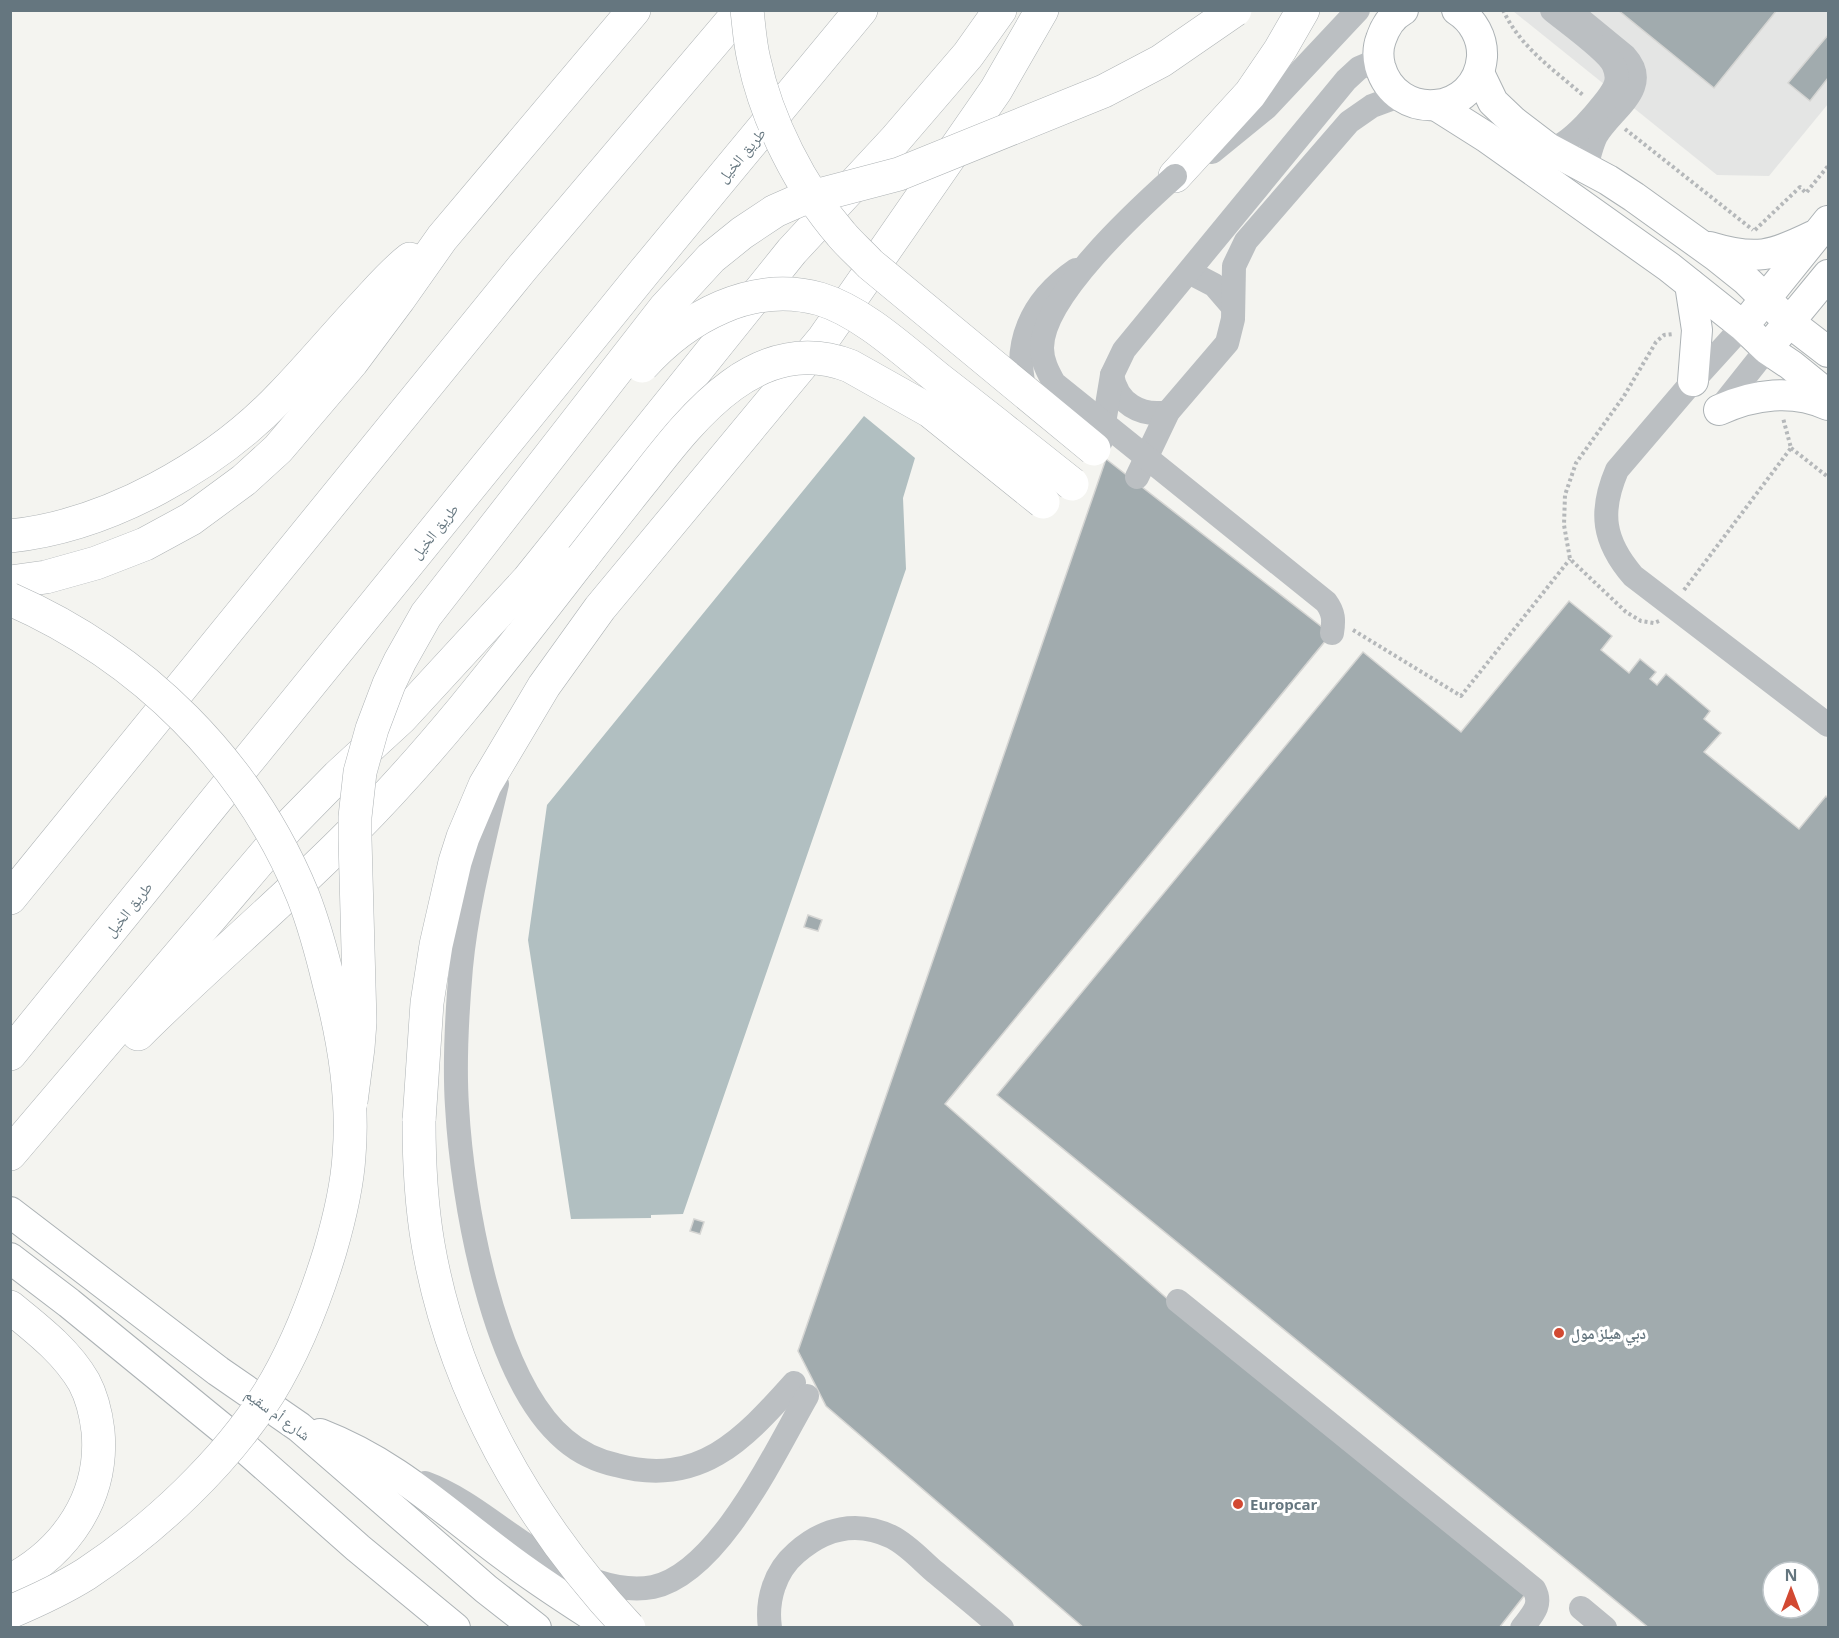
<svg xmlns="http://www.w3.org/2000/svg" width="1839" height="1638" font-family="'Open Sans','Noto Naskh Arabic',sans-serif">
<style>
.built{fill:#e4e5e4}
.water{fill:#b1bfc1}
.building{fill:#a1abae;stroke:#d5d5d3;stroke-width:1.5;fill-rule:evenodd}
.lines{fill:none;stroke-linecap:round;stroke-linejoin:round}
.major-casing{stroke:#acb2b5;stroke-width:32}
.highway-casing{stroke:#aeb3b5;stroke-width:34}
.path{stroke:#b5b8ba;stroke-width:4;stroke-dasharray:3 3;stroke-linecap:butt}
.minor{stroke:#bbbfc2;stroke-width:24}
.major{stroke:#fff;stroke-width:30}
.highway{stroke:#fff;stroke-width:33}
.highway-bridge-casing{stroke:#aeb3b5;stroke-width:34;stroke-linecap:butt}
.minor-bridge{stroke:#bbbfc2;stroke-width:24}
.highway-bridge{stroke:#fff;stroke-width:33}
.poi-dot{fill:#d24932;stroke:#fff;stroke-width:2}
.labels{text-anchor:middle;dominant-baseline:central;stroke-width:6;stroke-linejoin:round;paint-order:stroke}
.street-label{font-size:15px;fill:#65767f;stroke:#fff}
.poi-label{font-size:15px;font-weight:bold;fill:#65767f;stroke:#fff;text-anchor:start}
</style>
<rect width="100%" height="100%" fill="#f4f4f0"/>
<polygon class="built" points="1513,11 1828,11 1828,104 1769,176 1717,175"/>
<polygon class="water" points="864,416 915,458 903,498 906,569 683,1214 651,1215 651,1218 571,1219 528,940 547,805"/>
<g class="building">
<polygon points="1618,10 1777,10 1714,88"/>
<polygon points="1828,35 1828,78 1810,101 1788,83"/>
<polygon points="1106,459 1331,634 945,1104 1171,1302 1527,1592 1499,1628 1084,1628 826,1406 798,1351"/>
<path d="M1569 601 1612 636 1601 650 1629 673 1640 659 1656 672 1650 679 1657 685 1666 674 1710 711 1704 719 1721 733 1704 752 1799 829 1826 796 1828 798V1628H1649L997 1095 1363 652 1461 732ZM1773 1572H1809V1608H1773Z"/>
<polygon points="808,915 822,920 818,931 804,927"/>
<polygon points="694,1219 704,1222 700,1234 690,1231"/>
</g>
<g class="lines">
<g class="major-casing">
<g id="major">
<path d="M1403 10C1392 16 1385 27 1381 39 1378 47 1378 58 1380 66 1396 123 1477 116 1482 57 1483 38 1473 20 1457 10"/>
<polyline points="1479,73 1493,102 1514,122 1548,148 1608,180 1634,197 1716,256 1746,280 1789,322 1828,352"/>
<polyline points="1437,106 1486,137 1669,267 1743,326 1767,349 1791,365 1828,395"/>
<path d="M1710 247C1756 261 1772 256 1813 236"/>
<polyline points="1690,284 1697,330 1693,381"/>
<polyline points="1753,314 1828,221"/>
<polyline points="1776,338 1828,275"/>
<path d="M1719 410C1754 394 1793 389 1828 405"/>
<polyline points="10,1212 218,1371 299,1427 486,1589 536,1628"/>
<polyline points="10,1258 69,1303 228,1433 358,1548 455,1628"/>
<path d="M320 1434C395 1463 443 1510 505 1556 539 1582 576 1605 611 1628"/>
</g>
</g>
<g class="highway-casing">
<g id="highway">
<polyline points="1175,176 1250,94 1280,50 1303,10"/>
<path d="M10 536C108 526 215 466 282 395 309 367 335 336 362 307 378 290 392 273 410 259"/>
<polyline points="10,582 46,577 96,563 145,544 191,519 244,480 278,449 352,362 399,299 442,238 634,10"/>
<polyline points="10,898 523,267 741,10"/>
<path d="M138 1034C207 965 283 902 352 832 437 747 509 652 582 558"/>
<polyline points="10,1054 645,271 861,10"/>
<polyline points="419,1121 427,1003 436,945 455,862 463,837 485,785 544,686 600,608 824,338 996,90 1042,10"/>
<polyline points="10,1154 288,827 338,776 401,718 528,580 792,251 895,140 968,55 1000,10"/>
<path d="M10 1307C37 1329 66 1351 84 1382 92 1397 96 1414 98 1431 104 1496 67 1551 10 1581"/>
</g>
</g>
<g class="path">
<path d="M1503 10C1520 47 1554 70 1584 96"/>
<polyline points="1625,129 1753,230"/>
<polyline points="1755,230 1800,187 1806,193 1828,166"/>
<polyline points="1791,448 1828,477"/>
<polyline points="1684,590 1791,448 1783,418"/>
<polyline points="1659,621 1654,623 1641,621 1626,612 1570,559 1564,525 1565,495 1576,463 1624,396 1656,342 1664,335 1673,334"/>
<polyline points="1353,630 1461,696 1570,559"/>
</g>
<g class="minor">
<path d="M1569 10 1625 56C1654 88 1611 109 1596 136 1591 146 1589 157 1586 168"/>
<path d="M1548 148C1565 153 1607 102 1614 88 1618 81 1617 73 1614 66 1609 52 1565 21 1552 10"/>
<polyline points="1212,152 1266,108 1358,10"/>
<polyline points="1189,272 1214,285 1233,307"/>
<path d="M1743 326 1693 381 1617 470C1599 512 1603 541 1633 576L1828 725"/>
<path d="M1112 375C1117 403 1140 417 1168 412"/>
<path d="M1027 397C1010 345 1032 300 1076 270"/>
<polyline points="1717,412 1767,349"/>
<polyline points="1101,441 1112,375 1124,350 1346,80 1359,68 1378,60"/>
<polyline points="1137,477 1168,412 1227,343 1233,319 1234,266 1246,241 1349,122 1372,106 1399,96"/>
<path d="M497 784C483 845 467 905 461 967 457 1013 454 1060 457 1106 462 1198 492 1379 565 1440 579 1452 598 1461 616 1465 699 1488 743 1440 794 1383"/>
<path d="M1178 1301 1534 1589C1543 1605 1532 1615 1522 1628"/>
<path d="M425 1483C469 1499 505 1534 545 1557 576 1575 616 1594 653 1587 719 1573 776 1450 807 1396"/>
<polyline points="1581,1608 1605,1628"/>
<path d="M770 1628C766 1600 775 1571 796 1553 824 1528 857 1520 892 1537 908 1545 922 1561 935 1572 958 1591 980 1609 1002 1628"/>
</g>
<use href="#major" class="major"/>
<use href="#highway" class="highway"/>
<g class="highway-bridge-casing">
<g id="highway-bridge">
<path d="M747 10C749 27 750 44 754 60 767 121 801 188 841 234 850 245 861 254 870 264L1094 449"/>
<path d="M642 366C686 317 752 280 820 299 863 312 905 352 940 380 984 414 1028 449 1072 484"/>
<path d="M582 558C603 531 624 504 645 478 694 415 759 331 850 366L930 411 1043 502"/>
<path d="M10 599C142 657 248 762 303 896 314 924 322 954 329 983 344 1039 354 1097 349 1156 347 1188 339 1220 330 1251 315 1300 296 1349 269 1393 225 1463 154 1529 86 1574 62 1589 36 1601 10 1612"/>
<polyline points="351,1102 358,1048 360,1022 355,839 355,817 360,772 372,729 389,684 400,661 426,615 665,308 711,258 742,233 775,211 800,200 899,174 1104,91 1161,61 1235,10"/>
<path d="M419 1121C419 1162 421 1203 428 1244 453 1389 529 1522 629 1628"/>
</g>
</g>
<path class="minor-bridge" d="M1175 176C1137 210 1042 297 1042 348 1042 361 1048 372 1054 383L1326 602C1334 613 1334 620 1332 633"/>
<use href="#highway-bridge" class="highway-bridge"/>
</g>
<g class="poi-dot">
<circle cx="1559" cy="1333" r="6"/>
<circle cx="1238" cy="1504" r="6"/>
</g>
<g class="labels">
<g class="street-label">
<text transform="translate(741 155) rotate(-50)">طريق الخيل</text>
<text transform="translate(434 531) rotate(-51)">طريق الخيل</text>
<text transform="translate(128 909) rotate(-51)">طريق الخيل</text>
<text transform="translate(278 1414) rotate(36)">شارع أم سقيم</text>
</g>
<g class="poi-label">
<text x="1571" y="1333">دبي هيلز مول</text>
<text x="1250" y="1504">Europcar</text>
</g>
</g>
<rect width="1839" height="1638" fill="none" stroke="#65767f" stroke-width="24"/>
<g transform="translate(1791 1590)"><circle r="28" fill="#ffffff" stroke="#c1c8cc" stroke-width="1.5"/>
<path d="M0-4.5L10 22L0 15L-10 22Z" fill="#d24932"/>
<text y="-9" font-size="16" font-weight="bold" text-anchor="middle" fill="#65767f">N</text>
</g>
</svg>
